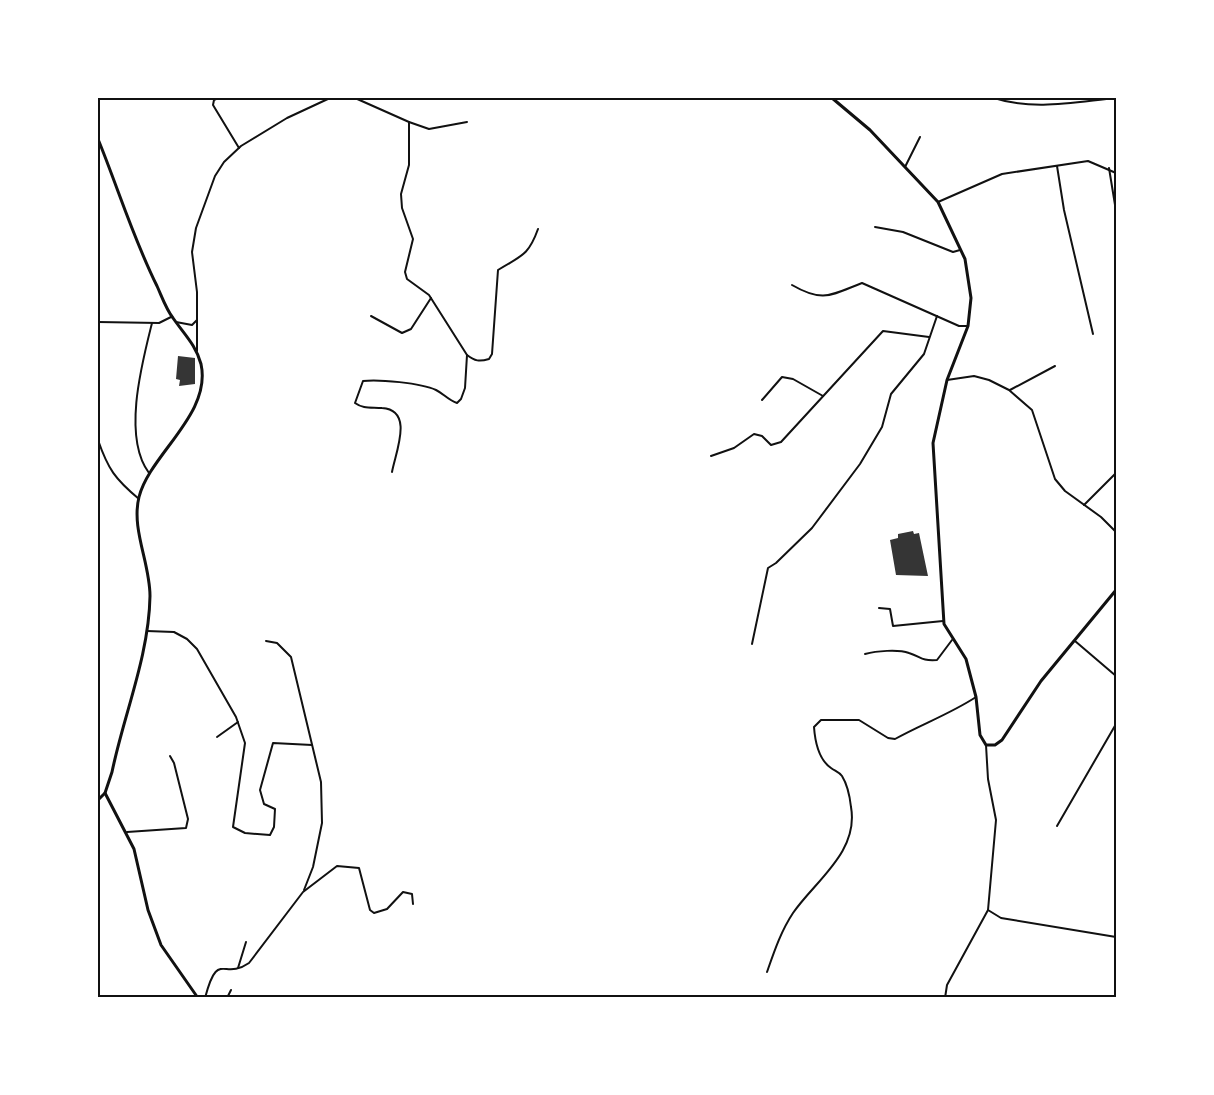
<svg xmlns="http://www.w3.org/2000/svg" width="1214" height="1095" font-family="'Exo 2',sans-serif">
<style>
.building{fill:#353535}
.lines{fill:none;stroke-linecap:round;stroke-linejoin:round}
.minor{stroke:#111;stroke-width:2}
.tertiary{stroke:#111;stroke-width:3}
.neatline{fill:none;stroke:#111;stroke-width:2}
</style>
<rect width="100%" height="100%" fill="#fff"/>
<g class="building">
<polygon points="178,356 195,358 195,384 179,386 180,380 176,379"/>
<polygon points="913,531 914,534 919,533 928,576 896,575 890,540 898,538 898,534"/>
</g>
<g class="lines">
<g class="minor">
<polyline points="218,98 214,100 213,105 239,148"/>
<path d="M355 98 409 122V165L401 194 402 208 413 239 405 272 407 279 429 295 467 355 465 388 461 399 457 403C448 400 444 394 436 390 421 383 378 379 363 381L355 403C363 409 372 407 382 408 414 410 396 451 392 472"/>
<path d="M994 98C1034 111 1075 102 1116 98"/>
<polyline points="409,122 429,129 467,122"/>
<polyline points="1057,166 1064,210 1093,334"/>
<polyline points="905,167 920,137"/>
<polyline points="1109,168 1116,211"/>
<polyline points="938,202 1002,174 1088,161 1116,173"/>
<polyline points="875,227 903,232 953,252 960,250"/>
<path d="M792 285C823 303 831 295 862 283L959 326H968"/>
<polyline points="371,316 402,333 411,329 431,298"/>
<polyline points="98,322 159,323 171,317"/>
<polyline points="176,322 192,325 197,320"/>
<polyline points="197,351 197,292 192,252 196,228 215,176 224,162 241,146 287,118 330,98"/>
<path d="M467 355C475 361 479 362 489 359L492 354 498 270C520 256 528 257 538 229"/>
<polyline points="947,380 974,376 989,380 1009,390 1032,410 1055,479 1065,491 1101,517 1116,532"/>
<polyline points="1010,390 1055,366"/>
<polyline points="762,400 782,377 793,379 823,396"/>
<path d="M98 440C108 469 115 479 139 499"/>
<polyline points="711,456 734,448 754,434 762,436 771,445 781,442 883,331 929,337"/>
<path d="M149 473C122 437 142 363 152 323"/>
<polyline points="1084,505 1116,473"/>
<polyline points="879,608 890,609 893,626 943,621"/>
<polyline points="147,631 174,632 187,639 197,649 236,717 245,743 233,827 245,833 270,835 274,827 275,809 264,804 260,790 273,743 312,745"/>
<polyline points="266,641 277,643 291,657 321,782 322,823 313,867 304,890"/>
<polyline points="1075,641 1116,676"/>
<polyline points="752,644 768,568 776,563 812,528 860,464 882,427 891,394 924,354 937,316"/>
<path d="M865 654C876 651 898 649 909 653 922 657 920 661 937 660L952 640"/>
<polyline points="217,737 238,722"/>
<polyline points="1057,826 1116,724"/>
<polyline points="127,832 186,828 188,819 174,763 170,756"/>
<polyline points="988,910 1001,918 1116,937"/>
<polyline points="238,968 246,942"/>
<path d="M767 972C774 952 781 931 793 913 815 881 859 852 851 807 850 798 847 784 842 776 839 772 835 771 831 768 818 759 815 741 814 727L821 720H859L888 738 895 739C922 724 950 714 976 697"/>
<path d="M205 998C218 949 223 981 249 963L303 892 337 866 359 868 370 910 374 913 387 909 403 892 412 894 413 904"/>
<polyline points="227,998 231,990"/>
<polyline points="945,998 947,985 988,910 996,820 988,779 986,745"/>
</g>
<g class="tertiary">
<polyline points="832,98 870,130 938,202 965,259 971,298 968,326 947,380 933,443 944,624 966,659 976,697 980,735 986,745 995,745 1002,740 1041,681 1116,590"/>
<path d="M98 139C118 188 133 238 157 286 162 297 166 309 173 318 184 334 196 345 201 364 212 414 150 454 139 497 131 529 150 563 150 596 149 656 124 714 112 772L105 793 98 800"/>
<polyline points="105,793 134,849 148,910 161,945 198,998"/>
</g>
</g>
<rect width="1214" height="1095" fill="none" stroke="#ffffff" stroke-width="198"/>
<rect x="99" y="99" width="1016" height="897" class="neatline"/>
</svg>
